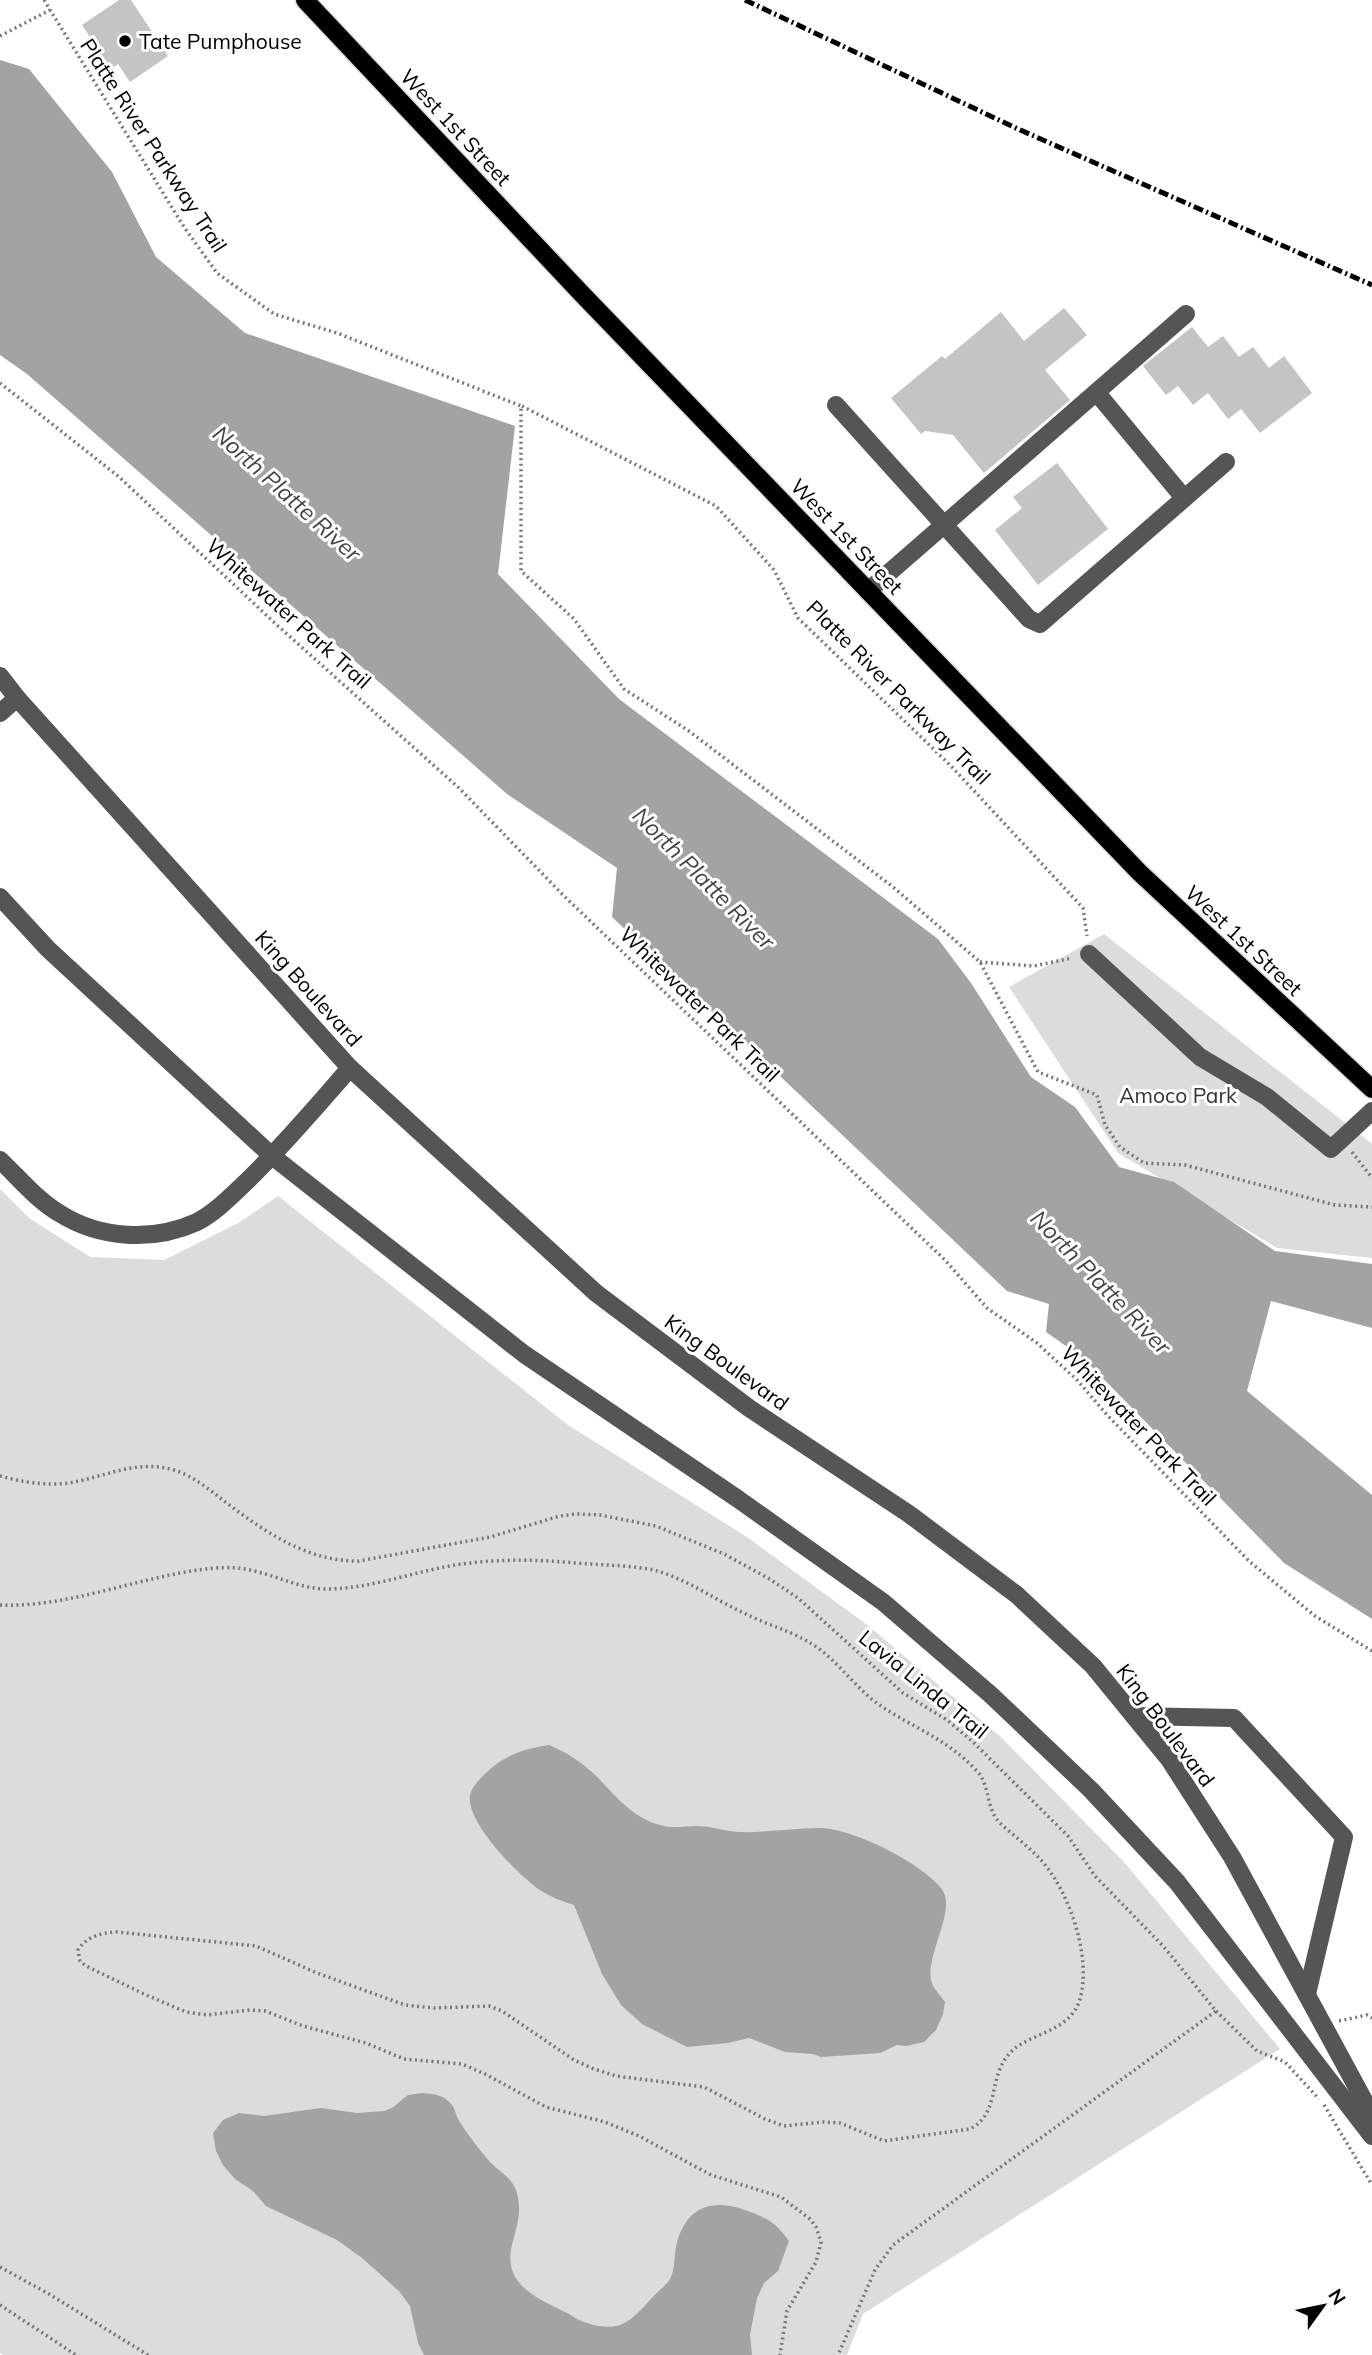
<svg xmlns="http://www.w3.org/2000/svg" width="1372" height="2355" font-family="Mulish,sans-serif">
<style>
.green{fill:#dcdcdc}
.water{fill:#a3a3a3}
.building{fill:#c4c4c4}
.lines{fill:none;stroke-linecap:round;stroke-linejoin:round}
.major-casing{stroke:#dbdbdb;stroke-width:21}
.path{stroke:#777;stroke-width:3.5;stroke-dasharray:2 3.5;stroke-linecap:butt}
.minor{stroke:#555;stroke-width:18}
.major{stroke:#000;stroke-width:18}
.rail{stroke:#000;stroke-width:5;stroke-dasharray:10 3.5 2 3.5;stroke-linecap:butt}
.poi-dot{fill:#000;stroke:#fff;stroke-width:2.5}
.labels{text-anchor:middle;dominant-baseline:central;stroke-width:6;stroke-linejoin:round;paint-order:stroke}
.poi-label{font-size:21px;fill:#000;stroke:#fff;text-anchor:start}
.street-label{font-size:21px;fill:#000;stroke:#fff}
.park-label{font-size:21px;fill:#333;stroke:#fff}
.water-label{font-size:23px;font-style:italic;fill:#444;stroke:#fff}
</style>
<rect width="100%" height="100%" fill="#fff"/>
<g class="green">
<polygon points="1104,934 1372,1144 1372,1258 1277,1248 1118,1153 1009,987"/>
<polygon points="0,1189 29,1218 90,1257 164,1260 240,1222 278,1196 568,1425 747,1537 866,1624 1002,1738 1124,1862 1280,2049 863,2314 847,2355 3,2355 0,2353"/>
</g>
<g class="water">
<polygon points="0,60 29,69 112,172 156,257 245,333 515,426 498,574 619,699 938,939 971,983 1031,1077 1075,1107 1119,1167 1174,1182 1275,1251 1372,1264 1372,1328 1271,1301 1247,1391 1372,1495 1372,1619 1284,1563 1083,1358 1046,1332 1049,1304 1007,1291 612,917 617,868 507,794 27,374 0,355"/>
<path d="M549 1745C566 1752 580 1761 593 1773 614 1793 630 1817 660 1825 673 1829 683 1826 697 1826 710 1826 725 1831 739 1832 765 1833 792 1828 819 1828 852 1828 920 1862 941 1888 958 1908 926 1953 931 1980 932 1987 940 1995 945 2002L943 2014 936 2030 924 2042 906 2046 897 2045 880 2053 821 2057 813 2054 785 2052 749 2038 728 2043 687 2047 642 2024 621 2005 602 1974 574 1905C561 1901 551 1897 540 1890 519 1876 466 1822 470 1796 471 1789 477 1782 482 1777 501 1757 521 1749 549 1745Z"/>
<path d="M423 2093C434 2094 445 2095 452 2105 455 2109 456 2115 458 2119 467 2134 479 2149 490 2162 502 2174 515 2179 518 2198 522 2218 514 2232 511 2250 505 2286 539 2299 565 2312 572 2315 577 2320 584 2322 619 2334 629 2323 652 2298 657 2292 666 2286 670 2279 675 2270 674 2257 676 2247 684 2210 708 2198 742 2209 765 2217 775 2221 789 2241L778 2271 764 2283 757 2298 750 2335 752 2355H424L418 2343 410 2306 399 2291 362 2258 337 2240 266 2206 253 2191 235 2179 223 2165 216 2151 213 2133 223 2120 239 2113 264 2116 321 2108 357 2113 384 2111 392 2108 408 2095Z"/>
</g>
<g class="building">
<polygon points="119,0 131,0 168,56 130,82 118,64 111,69 82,25"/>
<polygon points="1064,308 1087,335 1045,370 1070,400 984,473 953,435 925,431 921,434 891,398 942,356 945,359 1001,312 1024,341"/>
<polygon points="1192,327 1208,347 1223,336 1239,357 1253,347 1269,368 1284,356 1312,393 1260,433 1241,409 1228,419 1208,393 1193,405 1178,386 1166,395 1143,366"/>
<polygon points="1057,463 1108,529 1038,585 995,530 1022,508 1013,497"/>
</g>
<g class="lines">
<g class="major-casing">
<polyline id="major" points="305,0 581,293 1140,873 1372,1089"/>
</g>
<g class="path">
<polyline points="44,0 184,227 217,273 274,314 337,333 521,406 521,571 574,619 624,689 689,731 893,887 980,962 1038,1072 1097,1095 1105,1125 1120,1147 1144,1163 1185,1165 1335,1205 1372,1207"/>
<polyline points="0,36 50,10"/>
<polyline points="0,383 118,476 278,626 459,788 564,896 945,1260 987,1308 1037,1343 1077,1380 1108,1416 1250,1562 1315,1616 1372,1651"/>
<polyline points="522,406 716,506 774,570 798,618 951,766 1083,908 1087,936"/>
<polyline points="980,962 1034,966 1072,958"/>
<polyline points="1352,1152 1372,1178"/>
<path d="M0 1476C22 1482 46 1486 69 1483 105 1477 137 1459 174 1470 193 1476 209 1489 224 1501 264 1531 307 1562 359 1561L490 1537 560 1516 577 1514 600 1515 656 1526 724 1554 768 1578 798 1598 903 1693 947 1720 973 1742 1068 1836 1095 1876 1164 1947 1216 2011 893 2245 875 2270 838 2355"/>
<path d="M0 1605C65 1608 134 1579 198 1570 218 1567 239 1566 258 1572 282 1578 305 1590 330 1589 372 1588 413 1572 455 1565 494 1559 535 1559 575 1563 600 1565 624 1565 649 1569 683 1576 713 1599 744 1613 771 1627 792 1630 818 1648 840 1664 856 1688 878 1704 913 1728 946 1738 977 1771 991 1786 985 1809 1001 1824 1014 1836 1028 1846 1040 1859 1069 1890 1092 1957 1080 1999 1069 2036 1024 2031 1006 2058 989 2081 999 2114 970 2129L884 2141 840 2123 823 2122 784 2126 765 2119 704 2087 616 2076 594 2069 574 2060 502 2011 489 2006 434 2008 405 2005 317 1973 256 1946 117 1932C101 1933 87 1936 78 1950L80 1961 86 1966 144 1994 186 2012 207 2015 250 2010 265 2011 303 2026 366 2043 404 2059 462 2064 485 2074 546 2107 605 2122 639 2136 711 2175 781 2197 810 2219 816 2227 821 2242 816 2262 787 2311 780 2355"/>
<polyline points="1216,2011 1257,2051 1285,2062 1319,2099"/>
<polyline points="1339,2021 1367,2015 1372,2018"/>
<polyline points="1324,2105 1372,2185"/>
<polyline points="0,2267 49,2294 148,2355"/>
<polyline points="0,2305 76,2355"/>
</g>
<g class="minor">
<polyline points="1097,393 1184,498"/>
<polyline points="836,405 1029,619 1040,624 1226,462"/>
<polyline points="868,591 1186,314"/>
<polyline points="0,676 17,698 350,1068 596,1293 749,1408 909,1514 1017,1595 1093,1666 1169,1759 1232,1857 1372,2115"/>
<polyline points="0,713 17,698"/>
<polyline points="0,897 48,949 272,1156 524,1354 738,1499 883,1602 991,1695 1091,1790 1177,1882 1372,2136"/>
<polyline points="1089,954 1200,1057 1267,1097 1331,1149 1372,1111"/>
<path d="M0 1160C19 1178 37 1200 59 1213 100 1239 153 1242 197 1222 216 1212 231 1196 246 1182 283 1146 316 1107 350 1068"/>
<polyline points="1134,1716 1234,1718 1344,1837 1307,1994"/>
</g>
<use href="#major" class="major"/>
<polyline class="rail" points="745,0 1018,129 1372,285"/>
</g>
<circle class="poi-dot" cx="125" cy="41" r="7"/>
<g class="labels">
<g class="poi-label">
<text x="139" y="41">Tate Pumphouse</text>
</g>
<g class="street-label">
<text transform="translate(456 127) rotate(47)">West 1st Street</text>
<text transform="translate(154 145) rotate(57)">Platte River Parkway Trail</text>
<text transform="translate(847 536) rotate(46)">West 1st Street</text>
<text transform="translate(289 613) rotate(42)">Whitewater Park Trail</text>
<text transform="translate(899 692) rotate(45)">Platte River Parkway Trail</text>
<text transform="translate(1244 940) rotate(43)">West 1st Street</text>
<text transform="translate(309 988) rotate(48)">King Boulevard</text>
<text transform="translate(700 1004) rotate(44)">Whitewater Park Trail</text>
<text transform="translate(727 1362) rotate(36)">King Boulevard</text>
<text transform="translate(1139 1425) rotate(46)">Whitewater Park Trail</text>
<text transform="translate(924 1684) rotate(39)">Lavia Linda Trail</text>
<text transform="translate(1166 1725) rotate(53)">King Boulevard</text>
</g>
<g class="park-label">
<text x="1178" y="1095">Amoco Park</text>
</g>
<g class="water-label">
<text transform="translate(287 493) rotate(42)">North Platte River</text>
<text transform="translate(704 878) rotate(45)">North Platte River</text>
<text transform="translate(1101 1282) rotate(46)">North Platte River</text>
</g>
</g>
<g transform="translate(1323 2306) rotate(57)" stroke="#ffffff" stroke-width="5" paint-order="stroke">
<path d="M0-5L12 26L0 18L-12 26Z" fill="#000000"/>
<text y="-10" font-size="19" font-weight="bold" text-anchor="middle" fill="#000000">N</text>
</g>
</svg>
